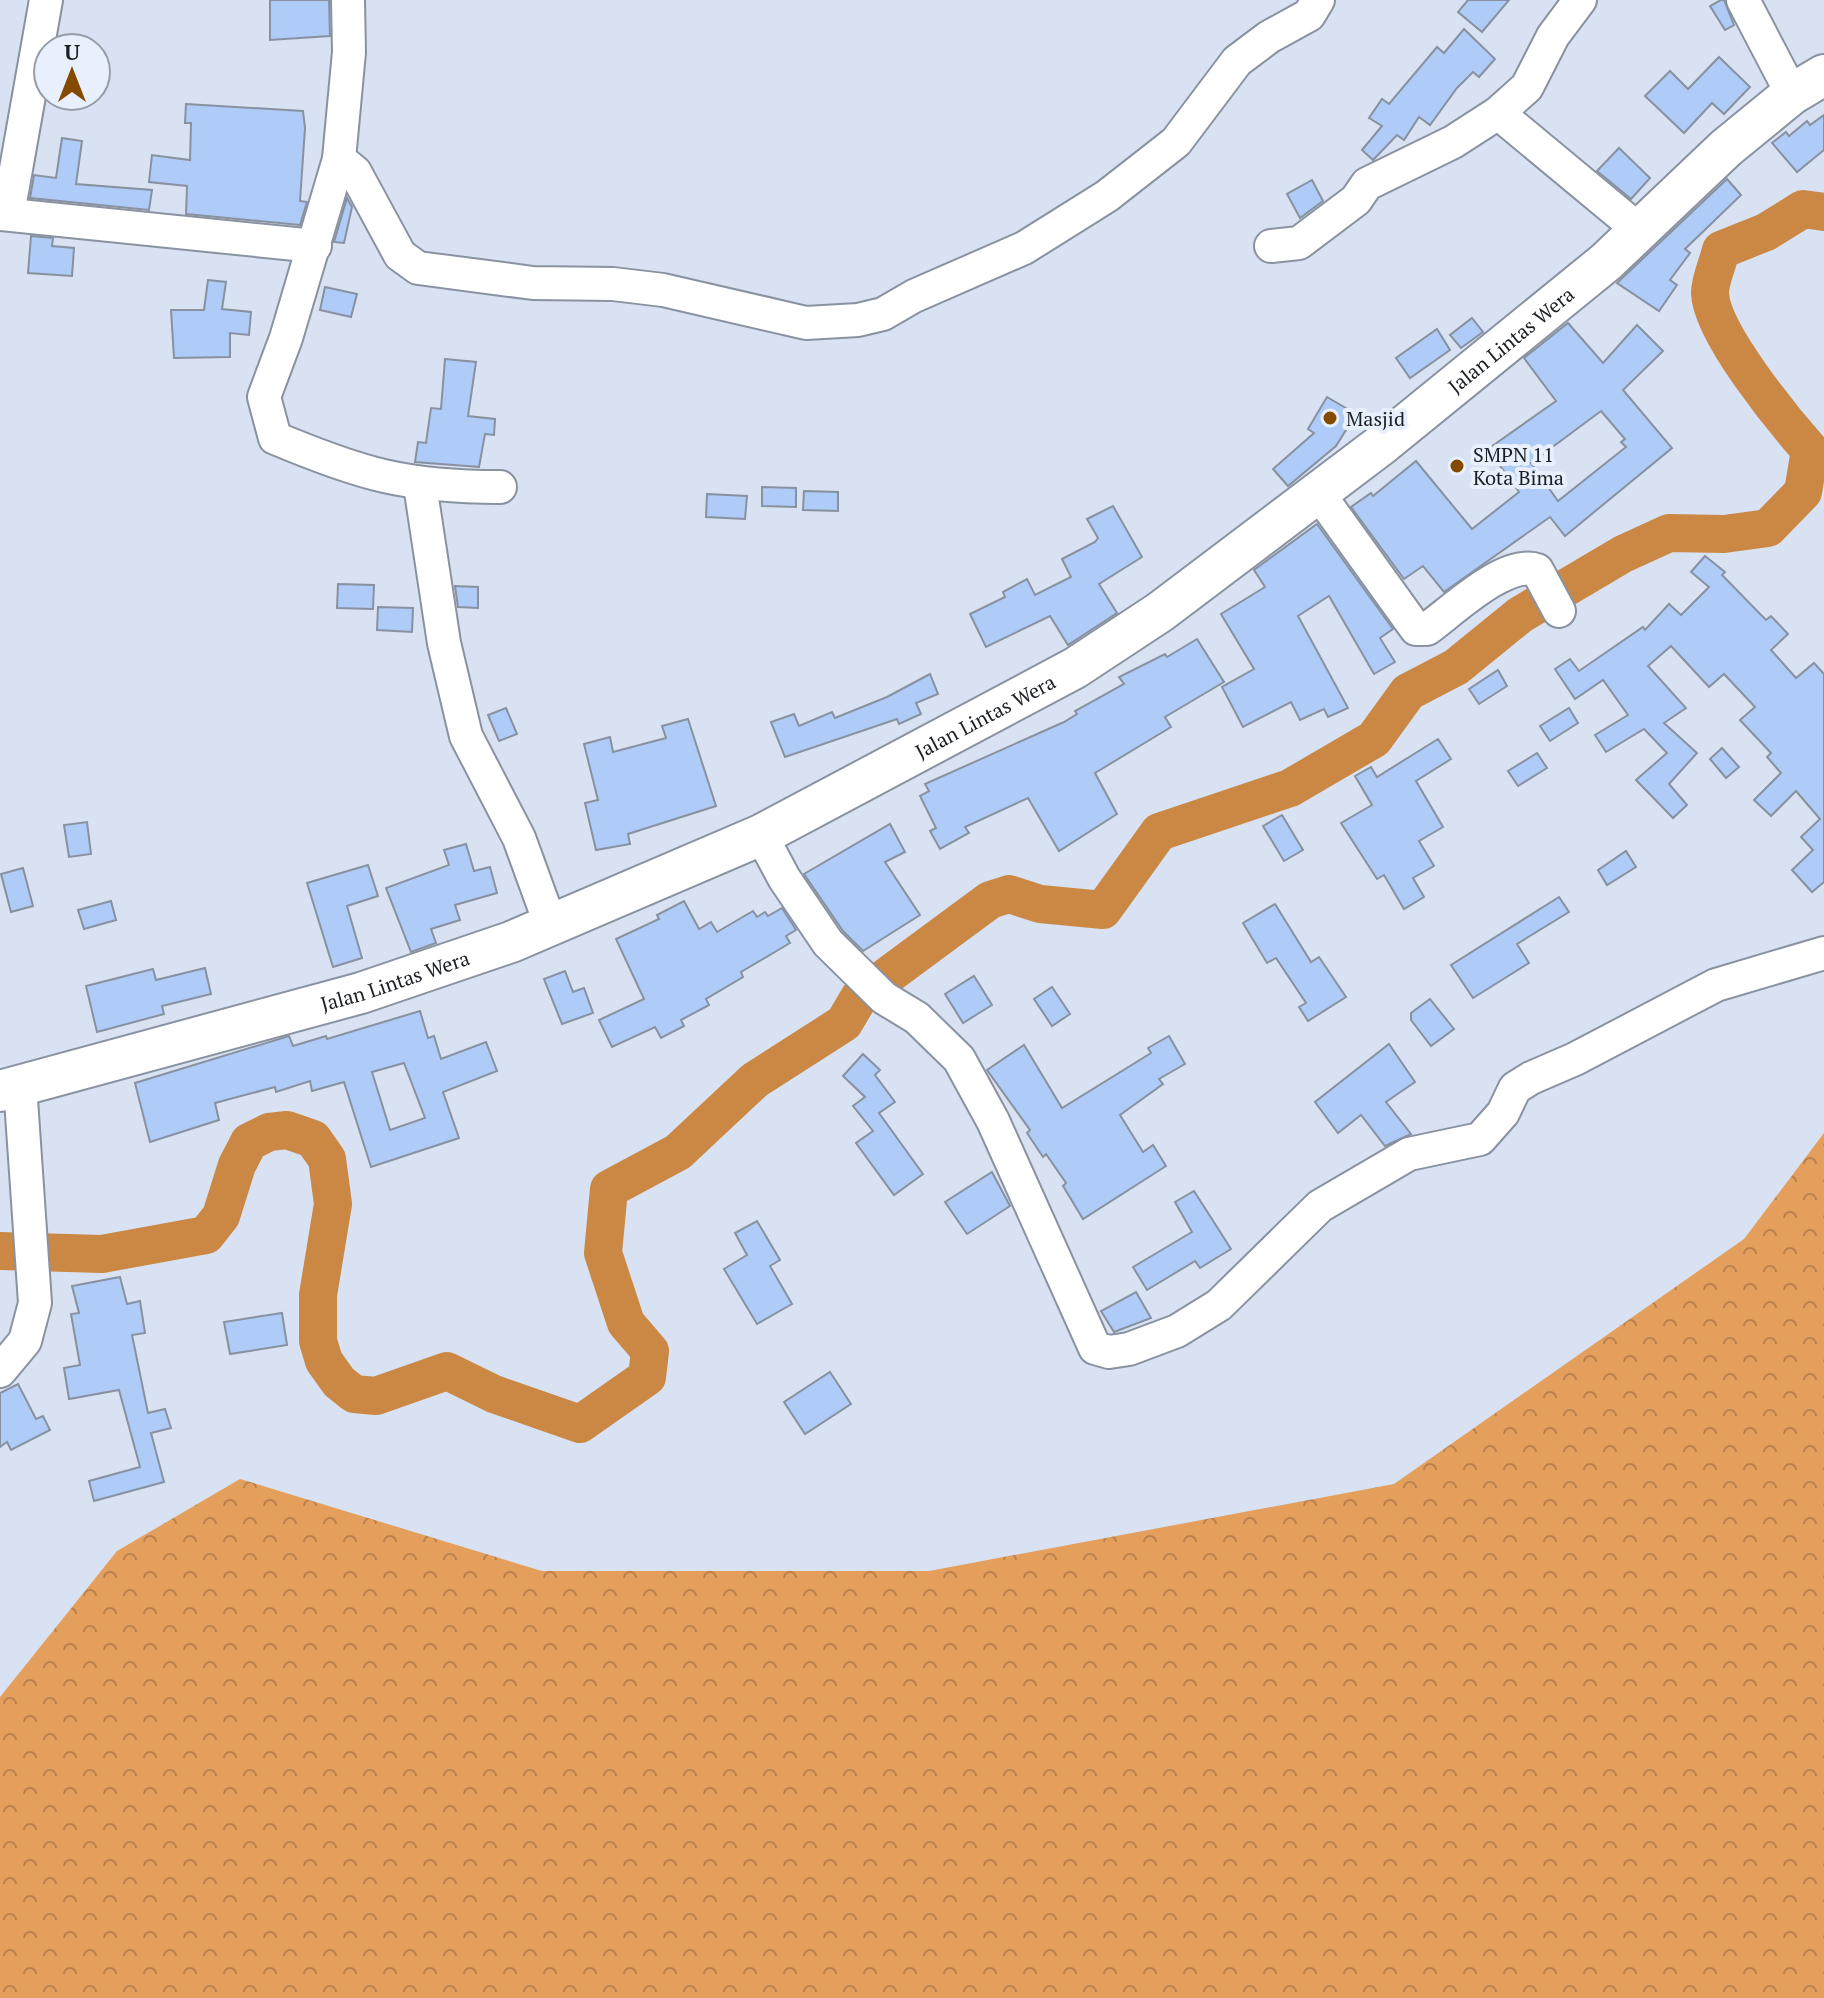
<svg xmlns="http://www.w3.org/2000/svg" width="1824" height="1998" font-family="'PT Serif',serif">
<style>
.forest{fill:url(#forest-crowns)}
.lines{fill:none;stroke-linecap:round;stroke-linejoin:round}
.river{stroke:#cb8845;stroke-width:38}
.building{fill:#afcbf8;stroke:#8891a0;stroke-width:2;fill-rule:evenodd}
.minor-casing{stroke:#8992a1;stroke-width:36}
.major-casing{stroke:#8992a1;stroke-width:44}
.minor{stroke:#fff;stroke-width:32}
.major{stroke:#fff;stroke-width:40}
.poi-dot{fill:#834a00;stroke:#e7f0fc;stroke-width:3}
.labels{text-anchor:middle;dominant-baseline:central;stroke-width:8;stroke-linejoin:round;paint-order:stroke}
.street-label{font-size:20px;fill:#1c2025;stroke:#e7f0fc}
.poi-label{font-size:20px;fill:#1c2025;stroke:#e7f0fc;text-anchor:start}
</style>
<defs>
<pattern id="forest-crowns" width="20" height="18" patternUnits="userSpaceOnUse" patternTransform="scale(2)"><rect width="20" height="18" fill="#e59f5d"/><path d="M2 6a3 3 0 1 1 6 0M12 15a3 3 0 1 1 6 0" fill="none" stroke="#b9814d"/></pattern>
</defs>
<rect width="100%" height="100%" fill="#d8e2f2"/>
<polygon class="forest" points="1824,1133 1824,1998 0,1998 0,1697 117,1551 240,1479 542,1571 929,1571 1394,1484 1744,1239"/>
<g class="lines">
<path class="river" d="M0 1251 102 1254 206 1235 221 1216 237 1165 249 1142 269 1132 287 1130 313 1139 327 1159 333 1204 318 1295V1341L324 1361 339 1382 354 1394 376 1396 447 1371 494 1394 580 1424 647 1377 650 1351 626 1323 603 1253 609 1189 678 1152 755 1080 844 1023 860 996 990 900 1009 894 1040 904 1103 910 1159 832 1290 788 1374 739 1408 692 1456 667 1520 615 1623 554 1669 533 1724 534 1768 528 1803 492 1810 450C1783 420 1711 332 1710 293 1710 280 1718 263 1721 250L1766 232 1803 209 1824 212"/>
</g>
<g class="building">
<polygon points="270,0 329,0 330,36 270,40"/>
<polygon points="1468,0 1509,0 1482,32 1458,12"/>
<polygon points="1721,0 1724,0 1734,25 1725,30 1710,6"/>
<polygon points="1464,29 1495,59 1479,77 1473,72 1457,88 1430,125 1419,117 1404,140 1397,135 1373,160 1362,150 1382,126 1369,118 1382,99 1389,104 1437,47 1444,53"/>
<polygon points="1719,57 1750,87 1724,114 1712,103 1684,133 1645,96 1670,71 1688,89"/>
<polygon points="186,104 303,111 305,128 300,201 307,202 300,225 186,214 187,186 149,182 152,155 190,160 191,123 185,123"/>
<polygon points="1824,115 1824,150 1797,172 1772,143 1786,132 1789,136 1807,121 1810,125"/>
<polygon points="62,138 82,141 76,184 152,190 149,210 30,198 34,175 56,178"/>
<polygon points="1619,148 1650,178 1631,199 1597,171"/>
<polygon points="1727,179 1741,195 1685,249 1690,253 1670,280 1677,285 1659,311 1617,283"/>
<polygon points="1312,180 1323,201 1300,218 1287,194"/>
<polygon points="347,198 352,207 344,243 334,242"/>
<polygon points="31,236 53,238 52,246 74,248 72,276 28,273"/>
<polygon points="208,280 226,282 222,309 251,312 249,335 230,333 230,357 174,358 171,310 204,310"/>
<polygon points="325,287 357,294 351,317 320,310"/>
<polygon points="1472,318 1483,332 1461,348 1450,335"/>
<path d="M1568 323 1603 363 1637 325 1663 351 1623 390 1672 448 1565 536 1550 517 1444 592 1423 566 1404 579 1351 507 1371 493 1373 496 1416 461 1472 529 1519 492 1488 449 1556 401 1524 358ZM1601 411 1625 439 1621 442 1626 447 1558 501 1531 463Z"/>
<polygon points="1437,329 1450,350 1410,378 1396,358"/>
<polygon points="445,359 476,362 468,416 495,419 494,435 485,434 479,467 415,462 418,442 426,443 431,408 441,409"/>
<polygon points="1327,397 1356,414 1336,446 1288,486 1273,469 1314,433 1308,429"/>
<polygon points="762,487 796,488 796,507 762,506"/>
<polygon points="804,491 838,492 838,511 803,510"/>
<polygon points="707,494 747,496 745,519 706,517"/>
<polygon points="1113,506 1142,557 1099,584 1117,613 1068,645 1050,616 986,647 970,614 1005,597 1003,592 1027,579 1035,595 1071,577 1062,559 1095,542 1098,538 1087,519"/>
<polygon points="1317,524 1393,629 1380,638 1395,662 1374,674 1329,596 1298,616 1348,708 1328,717 1324,709 1300,720 1291,702 1243,727 1222,687 1254,669 1221,614 1265,587 1254,570"/>
<polygon points="1705,556 1725,572 1722,575 1766,620 1771,616 1788,634 1771,650 1796,678 1814,663 1824,674 1824,882 1812,892 1792,870 1813,850 1801,837 1820,819 1796,791 1771,816 1754,800 1781,773 1767,757 1771,753 1740,720 1755,707 1724,674 1709,687 1671,646 1648,666 1686,708 1664,723 1697,753 1669,784 1687,805 1673,818 1636,780 1667,753 1644,729 1606,752 1595,735 1628,715 1603,680 1575,699 1555,669 1570,659 1579,671 1643,627 1645,630 1669,604 1681,615 1709,587 1691,572"/>
<polygon points="338,584 374,585 373,609 337,608"/>
<polygon points="455,586 478,587 478,608 458,607"/>
<polygon points="378,607 413,608 412,632 377,630"/>
<polygon points="1197,639 1224,682 1165,717 1171,727 1095,773 1117,814 1059,851 1028,798 965,827 969,833 940,849 930,831 936,828 920,796 929,791 925,784 1064,722 1077,714 1075,711 1124,684 1119,677 1165,654 1167,657"/>
<polygon points="1498,670 1507,686 1479,704 1469,689"/>
<polygon points="930,674 938,694 916,703 921,714 899,724 897,719 785,757 771,722 794,714 799,726 832,712 835,718 887,697"/>
<polygon points="506,708 517,734 499,741 488,715"/>
<polygon points="1569,708 1578,723 1550,741 1540,726"/>
<polygon points="688,719 716,806 628,834 630,844 596,850 585,803 598,800 584,744 610,737 613,752 666,738 662,726"/>
<polygon points="1438,739 1451,759 1416,781 1443,827 1419,841 1434,866 1413,878 1424,897 1404,909 1384,875 1377,879 1341,823 1372,805 1355,776 1371,767 1377,777"/>
<polygon points="1722,748 1739,767 1726,778 1710,759"/>
<polygon points="1537,753 1547,768 1518,786 1508,771"/>
<polygon points="1282,815 1303,850 1284,861 1263,826"/>
<polygon points="87,822 91,854 69,857 64,825"/>
<polygon points="890,824 905,852 885,862 920,915 863,951 843,931 804,874"/>
<polygon points="466,844 474,871 490,867 497,893 455,905 460,920 431,929 436,943 411,952 386,888 449,865 444,850"/>
<polygon points="1626,851 1636,867 1607,885 1598,870"/>
<polygon points="368,865 378,896 347,906 362,958 333,967 307,883"/>
<polygon points="23,868 33,906 11,912 1,874"/>
<polygon points="1559,897 1569,912 1517,944 1529,963 1473,998 1451,965"/>
<polygon points="111,901 116,920 84,929 78,910"/>
<polygon points="684,901 699,929 711,922 717,932 753,911 757,917 765,912 768,916 782,908 796,930 786,936 790,943 741,972 743,977 706,999 709,1005 681,1020 684,1026 661,1038 655,1027 612,1047 599,1020 644,999 616,939 659,919 657,915"/>
<polygon points="1275,904 1311,962 1319,957 1346,997 1308,1021 1299,1007 1306,1003 1276,958 1267,963 1243,923"/>
<polygon points="205,968 211,994 162,1006 164,1014 97,1032 86,986 153,969 156,980"/>
<polygon points="565,971 573,992 584,988 593,1013 562,1024 544,979"/>
<polygon points="974,976 992,1005 963,1023 945,994"/>
<polygon points="1052,987 1070,1014 1052,1026 1034,999"/>
<polygon points="1430,999 1454,1029 1431,1046 1411,1020 1411,1013"/>
<path d="M420 1011 428 1038 434 1036 441 1059 486 1042 497 1071 443 1092 459 1138 371 1167 344 1082 312 1091 310 1081 276 1092 275 1087 215 1103 219 1120 150 1142 135 1083 289 1036 293 1046 326 1036 327 1039ZM404 1063 425 1118 390 1130 372 1072Z"/>
<polygon points="1169,1036 1185,1064 1159,1079 1163,1084 1120,1115 1143,1152 1153,1145 1166,1166 1083,1219 1063,1186 1066,1183 1046,1154 1043,1157 1027,1133 1030,1130 987,1070 1024,1045 1062,1108 1151,1053 1148,1048"/>
<polygon points="1389,1044 1415,1082 1386,1102 1411,1134 1385,1146 1361,1115 1338,1133 1315,1102"/>
<polygon points="863,1054 880,1070 875,1075 895,1102 879,1113 923,1174 894,1195 856,1143 873,1131 853,1106 865,1097 843,1076"/>
<polygon points="992,1172 1010,1206 967,1234 945,1202"/>
<polygon points="1194,1191 1231,1249 1200,1268 1195,1261 1147,1290 1133,1267 1192,1232 1175,1202"/>
<polygon points="757,1221 780,1260 770,1266 792,1304 757,1324 724,1269 747,1255 735,1233"/>
<polygon points="120,1277 127,1304 140,1301 145,1333 132,1335 148,1413 165,1409 171,1428 151,1433 164,1482 94,1501 89,1481 140,1467 119,1390 69,1399 64,1368 80,1365 71,1314 79,1313 72,1286"/>
<polygon points="1136,1292 1151,1318 1114,1332 1101,1311"/>
<polygon points="282,1313 287,1345 230,1354 224,1322"/>
<polygon points="830,1372 851,1404 805,1434 784,1402"/>
<polygon points="18,1384 36,1419 43,1416 50,1430 11,1450 7,1442 0,1447 0,1393"/>
</g>
<g class="lines">
<g class="minor-casing">
<g id="minor">
<path d="M348 0 349 52 339 159 286 338 264 397 275 438C361 474 405 487 500 487"/>
<polyline points="1580,0 1553,36 1527,87 1498,113 1639,230"/>
<polyline points="1743,0 1792,94"/>
<polyline points="339,159 355,172 400,255 418,268 533,283 613,284 663,290 806,323 858,320 883,314 914,296 1024,248 1107,196 1176,142 1237,61 1269,37 1309,15 1318,0"/>
<polyline points="0,214 315,246"/>
<polyline points="8,214 46,0"/>
<polyline points="1271,246 1299,243 1356,200 1367,184 1453,142 1498,113"/>
<polyline points="420,485 444,643 466,736 519,838 551,926"/>
<path d="M1319 494 1416 629H1427C1452 611 1506 559 1537 570L1559 611"/>
<polyline points="761,835 784,878 828,943 884,998 917,1018 959,1059 993,1121 1095,1348 1109,1352 1129,1349 1177,1331 1219,1305 1320,1206 1409,1154 1480,1139 1503,1113 1515,1088 1531,1078 1575,1059 1716,985 1824,953"/>
<polyline points="0,1371 25,1341 35,1303 20,1085"/>
</g>
</g>
<g class="major-casing">
<g id="major">
<path id="s1" d="M0 1091 361 993 511 942 761 835 1075 668 1160 612 1381 445 1606 262 1726 148 1792 94 1824 75"/>
</g>
</g>
<use href="#minor" class="minor"/>
<use href="#major" class="major"/>
</g>
<g class="poi-dot">
<circle cx="1330" cy="418" r="8"/>
<circle cx="1457" cy="466" r="8"/>
</g>
<g class="labels">
<g class="street-label">
<text stroke="none"><textPath href="#s1" startOffset="1706">Jalan Lintas Wera</textPath></text>
<text stroke="none"><textPath href="#s1" startOffset="1058">Jalan Lintas Wera</textPath></text>
<text stroke="none"><textPath href="#s1" startOffset="410">Jalan Lintas Wera</textPath></text>
</g>
<g class="poi-label">
<text x="1346" y="418">Masjid</text>
<text x="1473" y="454">SMPN 11<tspan x="1473" dy="23">Kota Bima</tspan></text>
</g>
</g>
<g transform="translate(72 72)"><circle r="38" fill="#e7f0fc" stroke="#969da6" stroke-width="2"/>
<path d="M0-6L14 30L0 20L-14 30Z" fill="#834a00"/>
<text y="-12" font-size="22" font-weight="bold" text-anchor="middle" fill="#1c2025">U</text>
</g>
</svg>
